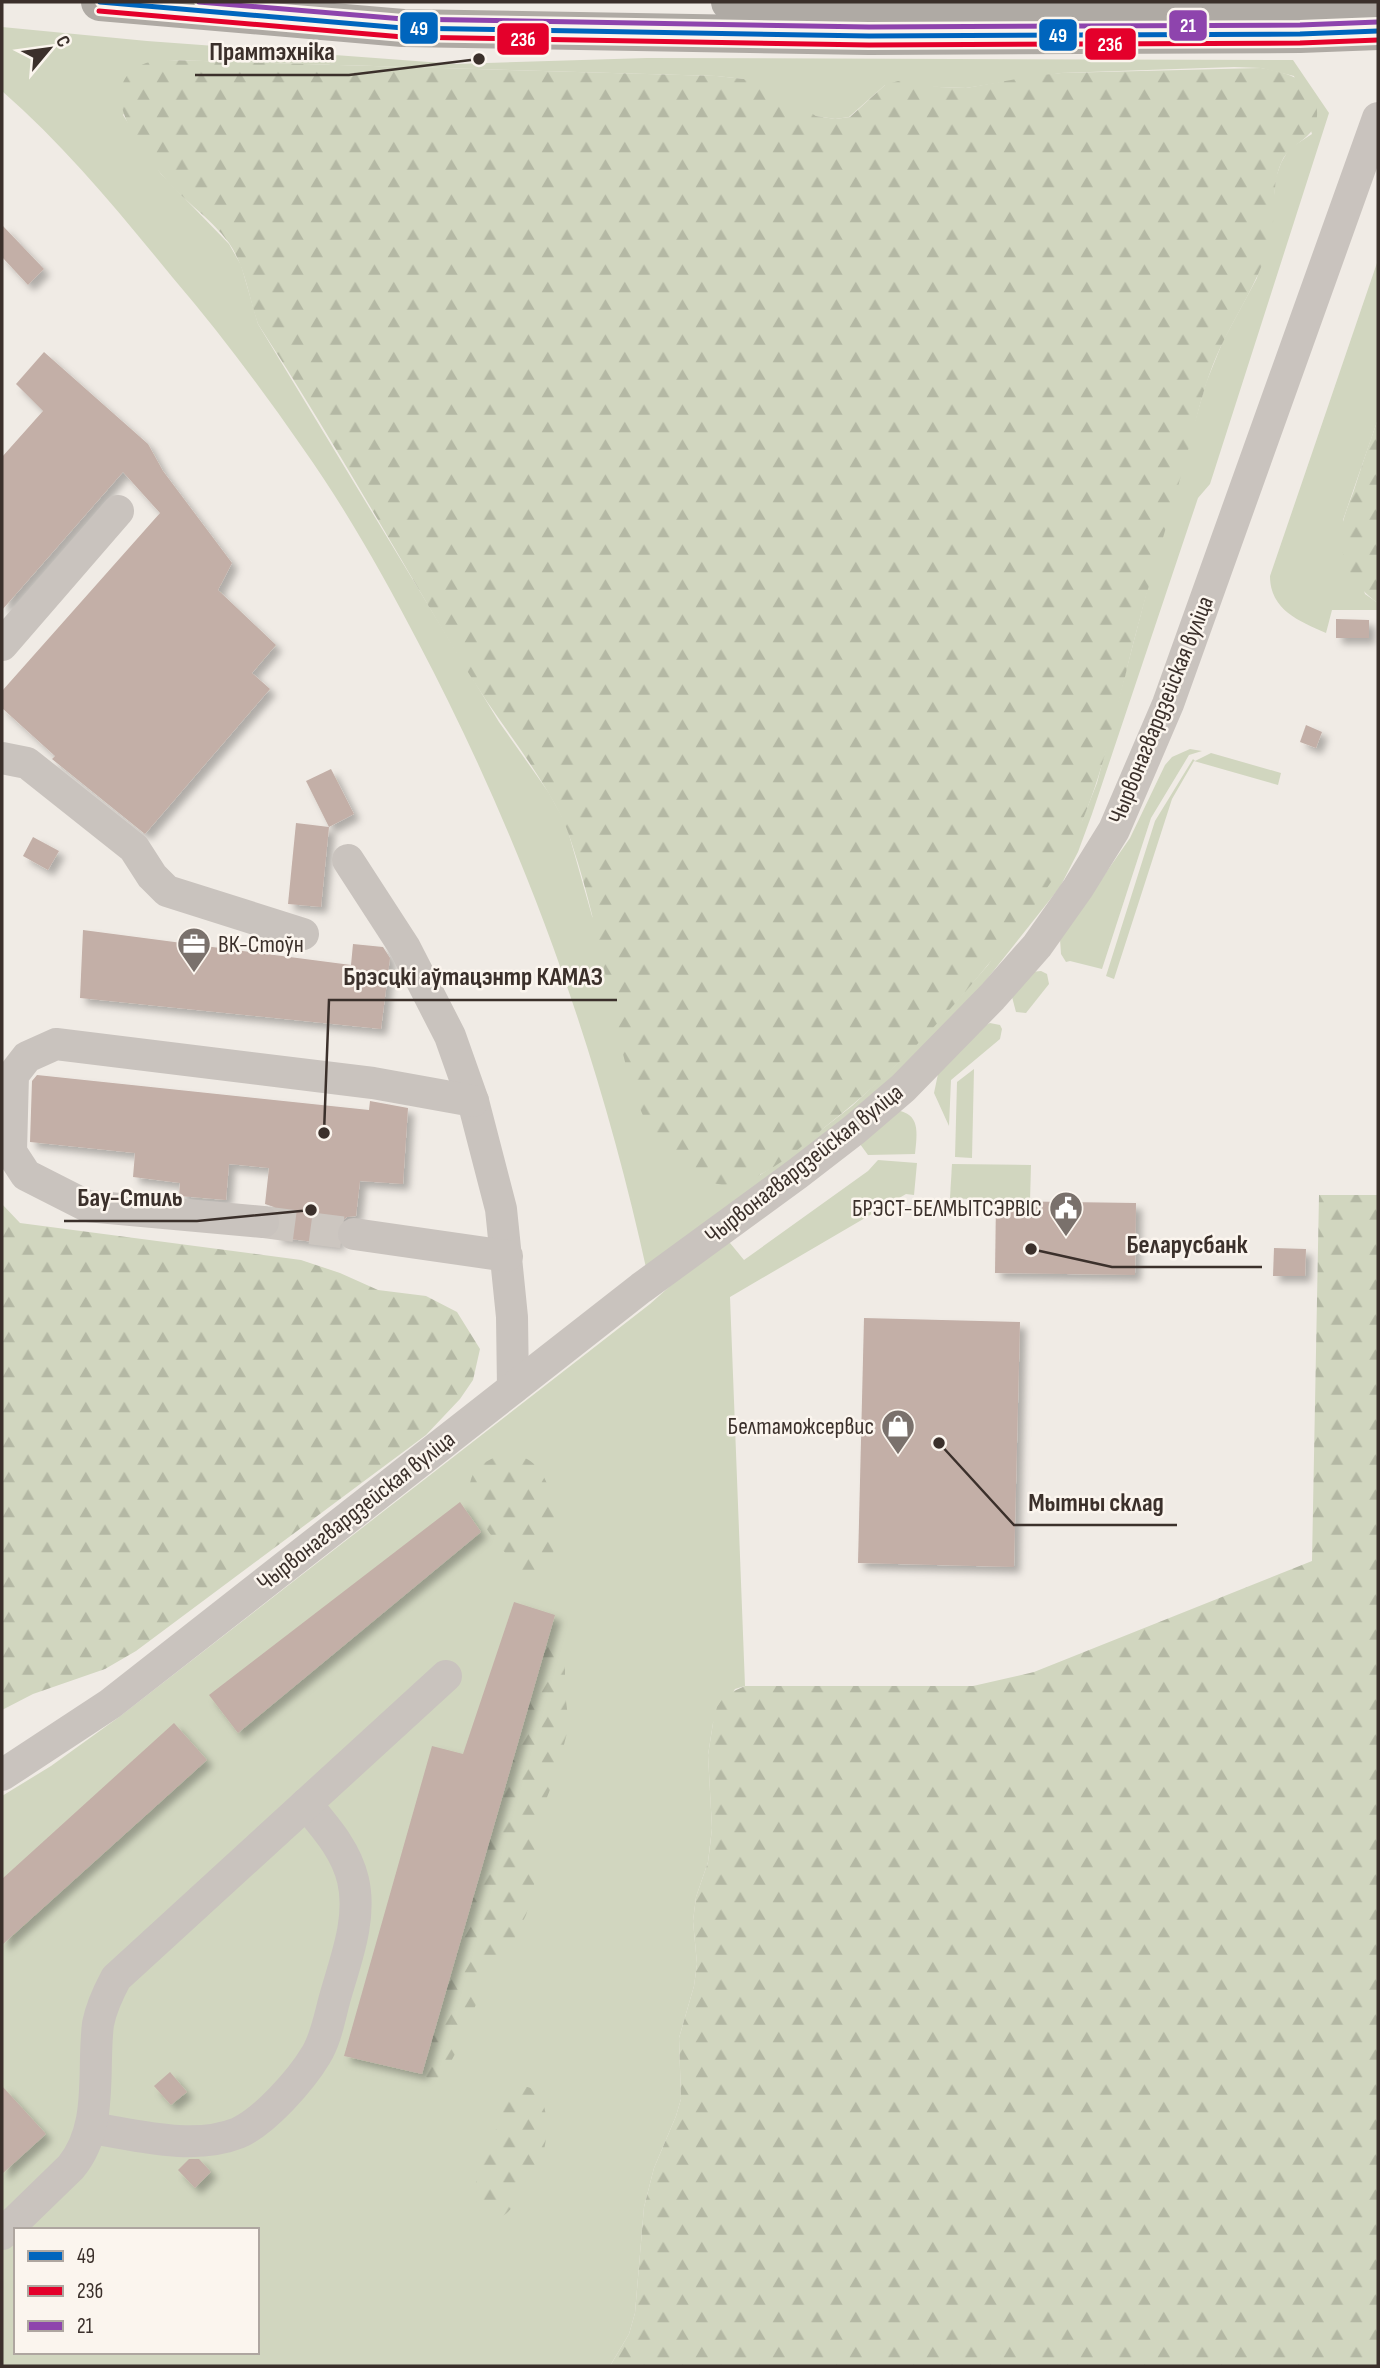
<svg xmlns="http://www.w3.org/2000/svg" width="1380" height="2368" font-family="'Sofia Sans Condensed',sans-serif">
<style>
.grass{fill:#d1d6bf;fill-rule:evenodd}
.forest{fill:url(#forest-firs)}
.building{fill:#c3afa7;filter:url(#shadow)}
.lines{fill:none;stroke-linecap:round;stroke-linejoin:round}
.minor-tunnel{stroke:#ccc6c0;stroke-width:32;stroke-dasharray:32 16;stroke-linecap:butt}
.minor{stroke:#c9c3be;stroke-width:32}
.highway{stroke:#afaaa4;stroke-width:38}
.bus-1-casing{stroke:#fbf5ee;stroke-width:10}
.bus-2-casing{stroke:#fbf5ee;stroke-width:10}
.bus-3-casing{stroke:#fbf5ee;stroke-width:10}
.bus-1{stroke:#0065bd;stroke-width:5}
.bus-2{stroke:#e4002b;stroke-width:5}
.bus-3{stroke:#8e44ad;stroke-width:5}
.labels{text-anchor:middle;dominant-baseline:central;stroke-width:5;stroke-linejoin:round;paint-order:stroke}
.street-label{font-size:24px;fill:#3b302b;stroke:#fbf5ee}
.poi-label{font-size:24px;fill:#3b302b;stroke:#fbf5ee;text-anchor:end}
.leader{fill:none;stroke:#3b302b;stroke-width:2.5}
.callout-dot{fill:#3b302b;stroke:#fbf5ee;stroke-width:2.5}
.callout-label{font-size:26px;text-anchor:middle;font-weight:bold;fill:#3b302b;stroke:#fbf5ee;stroke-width:5;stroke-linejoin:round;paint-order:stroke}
.line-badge{stroke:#fbf5ee;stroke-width:2.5}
.badge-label{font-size:19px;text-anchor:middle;font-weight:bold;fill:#fff}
</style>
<defs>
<pattern id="forest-firs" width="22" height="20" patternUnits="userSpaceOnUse" patternTransform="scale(1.75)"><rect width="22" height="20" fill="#d1d6bf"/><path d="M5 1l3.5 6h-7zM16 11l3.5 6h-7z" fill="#b4b8a4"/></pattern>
<filter id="shadow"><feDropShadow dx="6" dy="6" stdDeviation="3.5" flood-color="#0004"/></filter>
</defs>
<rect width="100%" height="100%" fill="#f0ebe5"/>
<g class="grass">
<path d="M2 27 147 41 456 64 647 58 1293 60 1329 113 1210 484 1198 498 1092 814 1078 852 1060 887 972 998 921 1052 833 1129 647 1272C599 1052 523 841 418 642 383 575 346 509 302 447 262 389 219 332 173 278 119 212 66 147 2 91ZM168 60 716 76 744 79 816 116 835 119 849 117 885 85 966 88 1061 73 1234 67 1261 68 1294 76 1312 134 1289 149 1281 163 1276 177 1274 195 1257 278 1223 341 1206 383 1151 575 1097 783 1082 821 988 965 948 1011 899 1062 852 1106 784 1159 760 1175 592 916 566 824 549 793 499 722 258 324 241 265 229 244 161 174 123 115Z"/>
<path d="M1378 260V419L1343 520 1365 594 1378 603V610H1332L1326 633C1299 621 1270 610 1270 576Z"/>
<polygon points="1190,749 1202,751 1189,755 1151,818 1102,969 1070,961 1066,962 1061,954 1060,939 1130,838 1165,765 1172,757"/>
<polygon points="1211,753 1281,773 1278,785 1194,761 1172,799 1114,979 1106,976 1155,821 1193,759 1195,761"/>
<polygon points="1041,971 1047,974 1049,984 1026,1013 1016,1012 1012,997 1031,972"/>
<polygon points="990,1023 1000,1025 1002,1029 1000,1039 951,1080 949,1126 934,1093 938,1074 986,1025"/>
<polygon points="974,1069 972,1158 955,1157 957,1082"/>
<path d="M895 1110C921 1113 917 1133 915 1154L868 1155 860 1144Z"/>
<path d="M878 1160 917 1163 914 1195 906 1194 730 1297 745 1686 735 1689 713 1723 708 1755 712 1828 708 1862 696 1897 693 1921 697 1964 694 1986 679 2038 681 2099 676 2116 654 2168 644 2207 635 2313 629 2334 610 2366H2V1796L51 1766 119 1717 650 1304 716 1245 730 1243 744 1260 868 1171ZM16 2230H257V2352H16Z"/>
<polygon points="952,1164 1031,1165 1030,1202 950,1198"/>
</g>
<g class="forest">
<path d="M168 60 717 76 744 79 769 86 816 116 835 119 850 117 885 85 898 81 939 87 966 88 1034 76 1061 73 1261 68C1290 73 1319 81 1317 116 1316 139 1291 142 1282 161 1270 186 1277 215 1270 242 1260 277 1241 307 1225 338 1212 363 1204 389 1197 416 1179 489 1155 560 1136 633 1116 709 1102 788 1065 858 1051 886 1030 911 1011 936 958 1004 898 1070 830 1123 803 1145 756 1190 718 1184 694 1181 666 1156 654 1136 633 1102 625 1062 616 1024 604 970 594 915 578 863 573 848 569 832 562 818 536 765 496 719 466 669 397 554 331 436 258 324 249 298 245 266 229 243 210 217 181 199 161 174 139 146 91 84 146 63 153 61 161 61 168 60Z"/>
<path d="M1378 419V603C1351 585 1334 551 1344 518 1347 507 1352 497 1355 487 1362 464 1370 442 1378 419Z"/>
<polygon points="1319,1195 1378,1195 1378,2366 610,2366 629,2334 635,2313 644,2207 654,2168 676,2116 681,2099 679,2038 694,1986 697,1964 693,1921 696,1897 708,1862 710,1846 712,1828 708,1755 713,1723 717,1707 725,1695 745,1686 973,1686 1034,1672 1312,1561"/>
<polygon points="2,1204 20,1223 301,1260 340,1273 378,1290 426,1296 457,1312 480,1349 473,1380 460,1399 426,1435 136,1651 105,1669 33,1694 2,1710"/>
<path d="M509 1453C518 1455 526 1457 534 1464 558 1486 566 1554 540 1576H528L519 1569C490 1535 430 1472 509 1453Z"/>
<polygon points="548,1640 561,1649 565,1658 565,1693 569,1725 557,1772 540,1815 537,1869 533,1891 526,1915 511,1946 481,1991 462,2041 448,2067 435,2083 422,2074"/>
<path d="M519 2086C551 2084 550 2135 542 2156 537 2168 530 2177 523 2189 513 2206 507 2222 485 2218L474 2203 473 2191 504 2108 511 2094Z"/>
</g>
<g class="building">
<polygon points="2,225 44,269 28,285 2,257"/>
<polygon points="44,352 148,444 163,471 232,563 218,590 276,645 252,673 270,689 145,834 52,759 55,756 2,708 2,691 160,513 123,472 2,610 2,457 43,411 16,384"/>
<polygon points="1336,619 1369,620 1369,638 1336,638"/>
<polygon points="1306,725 1322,732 1316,748 1300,742"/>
<polygon points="331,769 354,814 329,827 306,781"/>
<polygon points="296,823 329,827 321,907 288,904"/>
<polygon points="33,837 59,851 48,870 23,856"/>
<polygon points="83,930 351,965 353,944 383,947 390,958 381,1029 80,998"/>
<polygon points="37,1075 369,1110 370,1101 408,1108 403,1184 360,1181 356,1216 347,1217 339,1223 336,1231 340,1245 273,1237 278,1232 281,1223 279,1214 274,1207 265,1204 269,1168 229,1164 226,1200 179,1196 180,1183 133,1177 135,1153 30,1142 32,1081"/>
<polygon points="996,1201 1136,1203 1135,1275 995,1273"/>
<polygon points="1274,1248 1306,1249 1305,1276 1273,1276"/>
<polygon points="864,1318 1020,1322 1014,1567 858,1563"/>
<polygon points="460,1502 481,1532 238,1733 209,1695"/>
<polygon points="514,1602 555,1615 422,2074 344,2056 432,1746 463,1754"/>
<polygon points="174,1723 207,1760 2,1945 2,1879"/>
<polygon points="170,2072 187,2092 171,2105 154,2086"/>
<polygon points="2,2086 46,2134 2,2174"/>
<polygon points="189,2159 199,2159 211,2172 195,2188 178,2170"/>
</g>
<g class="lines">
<polyline class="minor-tunnel" points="263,1222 354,1234"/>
<g class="minor">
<polyline points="2,645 118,511"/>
<polyline points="2,758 27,763 134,848 152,876 167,891 303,934"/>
<polyline points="348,860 405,948 450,1036 473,1101 501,1209 512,1317 513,1388"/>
<polyline points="263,1222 87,1206 26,1175 11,1152 13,1075 27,1057 56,1044 373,1083 473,1101"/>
<polyline points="354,1234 507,1256"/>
<polyline points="2,1775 110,1704 641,1288 797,1174 854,1130 903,1088 992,997 1037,946 1078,888 1114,830 1168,704 1378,118"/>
<path d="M91 2128C137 2135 193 2151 238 2133 265 2121 301 2080 316 2055 327 2037 330 2014 336 1994 346 1959 362 1918 353 1880 346 1850 326 1828 306 1804"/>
<path d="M2 2234 71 2167C104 2126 92 2073 98 2024 101 2008 108 1993 116 1978L446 1676"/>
</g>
<g class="highway">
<polyline points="100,2 403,28 869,36 1300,34 1378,31"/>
<polyline points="730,2 865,5 1378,5"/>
</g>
<g class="bus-1-casing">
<polyline id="bus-1" points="100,2 403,28 869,36 1300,34 1378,31"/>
</g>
<g class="bus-2-casing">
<polyline id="bus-2" points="99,11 403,37 869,45 1300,43 1378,40"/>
</g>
<g class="bus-3-casing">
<polyline id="bus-3" points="199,2 403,19 869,27 1300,25 1378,22"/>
</g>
<use href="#bus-1" class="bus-1"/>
<use href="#bus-2" class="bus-2"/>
<use href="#bus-3" class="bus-3"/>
</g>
<defs>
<g id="office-pin" transform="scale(1.75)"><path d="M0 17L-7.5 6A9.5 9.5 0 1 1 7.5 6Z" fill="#7a716c" stroke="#fbf5ee"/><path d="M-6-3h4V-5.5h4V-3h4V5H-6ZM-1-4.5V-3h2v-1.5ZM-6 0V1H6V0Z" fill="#fff"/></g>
<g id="civic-pin" transform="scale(1.75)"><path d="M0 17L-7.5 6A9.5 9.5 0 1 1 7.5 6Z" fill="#7a716c" stroke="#fbf5ee"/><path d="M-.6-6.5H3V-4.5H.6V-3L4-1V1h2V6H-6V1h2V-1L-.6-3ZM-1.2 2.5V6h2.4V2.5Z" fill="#fff"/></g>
<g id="shop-pin" transform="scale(1.75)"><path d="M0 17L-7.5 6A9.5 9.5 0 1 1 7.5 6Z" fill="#7a716c" stroke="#fbf5ee"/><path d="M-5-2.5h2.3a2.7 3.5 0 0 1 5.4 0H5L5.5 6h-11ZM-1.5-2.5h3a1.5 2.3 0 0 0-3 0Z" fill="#fff"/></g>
</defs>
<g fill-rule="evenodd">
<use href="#office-pin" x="194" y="944"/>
<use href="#civic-pin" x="1066" y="1208"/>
<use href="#shop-pin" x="898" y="1426"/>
</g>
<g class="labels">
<g class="street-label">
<text transform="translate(1161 710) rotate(-68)">Чырвонагвардзейская вуліца</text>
<text transform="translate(804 1164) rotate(-38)">Чырвонагвардзейская вуліца</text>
<text transform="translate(356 1511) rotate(-38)">Чырвонагвардзейская вуліца</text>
</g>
<g class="poi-label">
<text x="218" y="944" text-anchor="start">ВК-Стоўн</text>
<text x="1042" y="1208">БРЭСТ-БЕЛМЫТСЭРВІС</text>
<text x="874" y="1426">Белтаможсервис</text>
</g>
</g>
<path class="leader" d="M479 59L349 75H195M324 1133L329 1000H617M311 1210L197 1221H64M1031 1249L1112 1267H1262M939 1443L1014 1525H1177"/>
<g class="callout-dot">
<circle cx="479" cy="59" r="7"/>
<circle cx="324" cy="1133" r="7"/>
<circle cx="311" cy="1210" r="7"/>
<circle cx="1031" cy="1249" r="7"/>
<circle cx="939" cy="1443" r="7"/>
</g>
<g class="callout-label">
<text x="272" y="60">Прамтэхніка</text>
<text x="473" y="985">Брэсцкі аўтацэнтр КАМАЗ</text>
<text x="130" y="1206">Бау-Стиль</text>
<text x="1187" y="1253">Беларусбанк</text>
<text x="1096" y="1511">Мытны склад</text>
</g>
<g class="line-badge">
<rect x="1168" y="9" width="40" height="33" rx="7" fill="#8e44ad"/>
<rect x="399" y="11" width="40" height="34" rx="7" fill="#0065bd"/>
<rect x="1038" y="18" width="40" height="34" rx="7" fill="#0065bd"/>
<rect x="496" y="22" width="54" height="34" rx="7" fill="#e4002b"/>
<rect x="1084" y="27" width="53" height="34" rx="7" fill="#e4002b"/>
</g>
<g class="badge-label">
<text x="1188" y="32">21</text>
<text x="419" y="35">49</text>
<text x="1058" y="42">49</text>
<text x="523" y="46">23б</text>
<text x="1110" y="51">23б</text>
</g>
<rect width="1380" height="2368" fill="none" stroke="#3b302b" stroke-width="7"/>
<rect x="14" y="2228" width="245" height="126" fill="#fbf5ee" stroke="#aea6a0" stroke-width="2"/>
<rect x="28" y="2251" width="35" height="10" fill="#0065bd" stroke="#aea6a0" stroke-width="2"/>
<text x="77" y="2263" font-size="21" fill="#3b302b">49</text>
<rect x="28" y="2286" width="35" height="10" fill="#e4002b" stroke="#aea6a0" stroke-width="2"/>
<text x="77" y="2298" font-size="21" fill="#3b302b">23б</text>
<rect x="28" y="2321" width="35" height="10" fill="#8e44ad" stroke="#aea6a0" stroke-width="2"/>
<text x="77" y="2333" font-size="21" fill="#3b302b">21</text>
<g transform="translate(49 49) rotate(61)" stroke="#fbf5ee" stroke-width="5" paint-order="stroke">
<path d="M0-5L12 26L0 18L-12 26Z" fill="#3b302b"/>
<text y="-10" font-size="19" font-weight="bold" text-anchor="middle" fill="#3b302b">С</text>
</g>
</svg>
